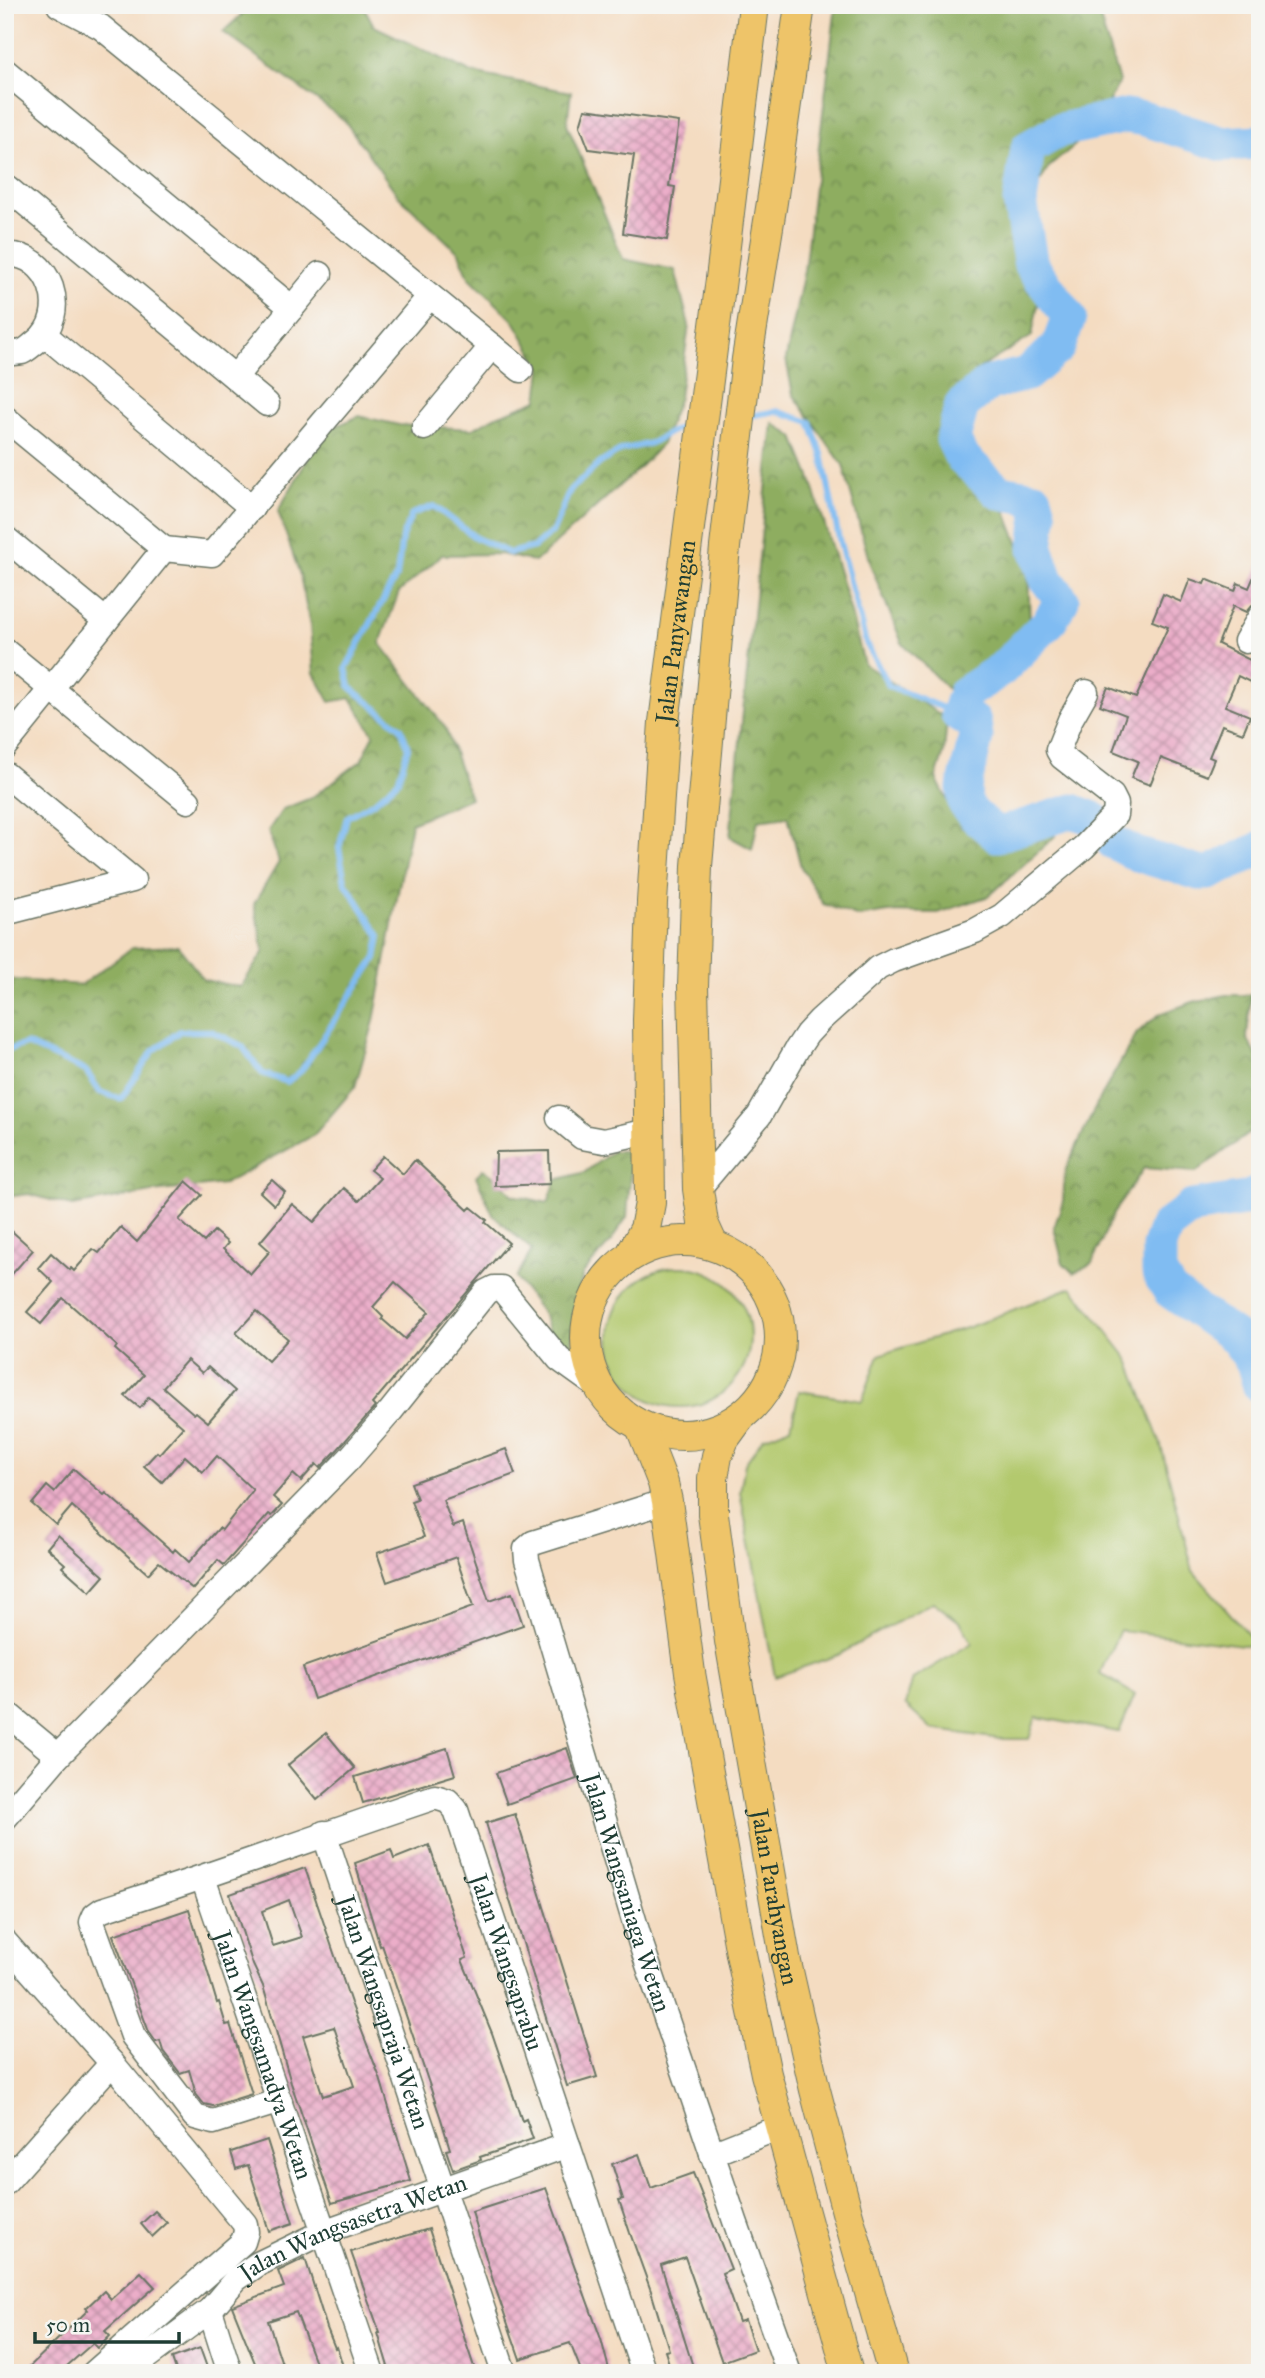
<svg xmlns="http://www.w3.org/2000/svg" width="1265" height="2378" font-family="'IM FELL Great Primer',serif">
<style>
.grass{fill:#b3c96e;stroke:#698351;stroke-width:2}
.forest{fill:url(#forest-crowns);stroke:#56754a;stroke-width:2}
.lines{fill:none;stroke-linecap:round;stroke-linejoin:round}
.stream{stroke:#80bcf2;stroke-width:6}
.river{stroke:#80bcf2;stroke-width:35}
.building{fill:url(#building-cross-hatch);fill-rule:evenodd}
.minor-casing{stroke:#6a7565;stroke-width:27}
.major-casing{stroke:#6a7565;stroke-width:32}
.minor{stroke:#fff;stroke-width:24}
.major{stroke:#eec469;stroke-width:30}
.labels{text-anchor:middle;dominant-baseline:central;stroke-width:7;stroke-linejoin:round;paint-order:stroke}
.street-label{font-size:24px;fill:#1f3d34;stroke:#f6f6f2}
</style>
<defs>
<pattern id="forest-crowns" width="20" height="18" patternUnits="userSpaceOnUse" patternTransform="scale(1.75)"><rect width="20" height="18" fill="#8ead61"/><path d="M2 6a3 3 0 1 1 6 0M12 15a3 3 0 1 1 6 0" fill="none" stroke="#738e51"/></pattern>
<pattern id="building-cross-hatch" width="8" height="8" patternUnits="userSpaceOnUse" patternTransform="scale(1.75)"><rect width="8" height="8" fill="#ebadc9"/><path d="M0 0l8 8M0 8l8-8" fill="none" stroke="#be8ea4"/></pattern>
</defs>
<rect width="100%" height="100%" fill="#f6f6f2"/>
<filter id="ink" filterUnits="userSpaceOnUse"><feTurbulence type="fractalNoise" baseFrequency=".0143" numOctaves="2"/><feDisplacementMap in="SourceGraphic" scale="14" xChannelSelector="R" yChannelSelector="G"/><feConvolveMatrix kernelMatrix="1 2 1 2 8 2 1 2 1" color-interpolation-filters="sRGB"/></filter>
<filter id="wash" filterUnits="userSpaceOnUse"><feTurbulence type="fractalNoise" baseFrequency=".00686" numOctaves="4" result="noise"/><feDisplacementMap in="SourceGraphic" scale="28" xChannelSelector="R" yChannelSelector="G"/><feGaussianBlur stdDeviation="1.57" result="paint"/><feColorMatrix in="noise" values="0 0 0 0 0 0 0 0 0 0 0 0 0 0 0 0 0 1.4 0 .05"/><feComposite in="paint" operator="in"/></filter>
<g filter="url(#wash)">
<rect width="100%" height="100%" fill="#f4dcc1"/>
<g class="grass">
<circle cx="680" cy="1337" r="70"/>
<polygon points="1072,1287 1129,1360 1160,1442 1193,1571 1259,1647 1120,1630 1100,1673 1135,1695 1119,1732 1036,1717 1029,1739 1000,1739 931,1729 905,1705 913,1679 972,1643 961,1623 933,1602 838,1655 775,1677 740,1492 745,1464 763,1438 791,1427 799,1391 862,1401 879,1355 969,1327"/>
</g>
<g class="forest">
<polygon points="252,5 363,5 374,26 472,73 571,92 567,124 623,259 675,270 689,325 679,397 662,444 639,468 535,562 500,554 442,555 399,592 380,643 445,727 470,798 411,823 374,1021 355,1087 314,1135 224,1184 152,1192 72,1206 29,1194 5,1197 5,979 81,985 132,948 178,946 204,980 241,987 264,951 254,904 279,862 268,831 283,809 311,798 361,761 374,735 351,698 330,702 314,673 310,626 300,575 278,511 323,432 359,416 399,425 473,429 494,417 538,400 542,369 514,321 469,277 459,253 397,194 344,120 223,32"/>
<polygon points="836,5 1096,5 1119,82 1095,128 1049,167 1024,209 1043,277 1032,336 980,368 942,414 962,456 1001,499 1028,569 1031,652 951,692 902,643 870,564 843,465 793,394 786,359 804,271"/>
<polygon points="773,423 794,437 811,479 849,606 864,664 947,719 944,752 936,778 962,828 1009,840 1055,827 1055,836 989,896 938,913 888,912 859,917 823,904 801,867 788,816 758,820 752,849 730,837"/>
<polygon points="1226,995 1251,995 1247,1038 1260,1061 1260,1125 1196,1172 1144,1168 1113,1214 1092,1263 1074,1273 1063,1263 1054,1228 1063,1201 1065,1171 1098,1102 1137,1033 1160,1014 1193,1002"/>
<polygon points="613,1151 632,1151 627,1217 609,1244 583,1273 573,1315 572,1356 551,1339 543,1314 516,1278 532,1250 493,1215 476,1176 483,1169 500,1181 512,1195 548,1203 556,1180 585,1172"/>
</g>
<g class="lines">
<g class="stream">
<polyline points="749,416 777,411 810,422 822,454 839,539 866,643 889,686 958,714"/>
<polyline points="5,1051 26,1044 86,1071 100,1092 121,1099 153,1051 180,1031 211,1031 242,1046 262,1073 287,1082 301,1071 376,958 380,936 345,882 339,848 347,817 374,802 398,781 408,748 401,728 350,687 346,668 397,575 402,537 412,514 434,506 476,538 509,553 534,547 553,531 570,490 600,463 621,450 651,443 676,429 693,426"/>
</g>
<g class="river">
<polyline points="1260,142 1223,144 1145,119 1126,116 1060,130 1028,148 1020,201 1031,265 1069,317 1058,347 1027,374 989,383 962,405 953,439 961,456 999,492 1035,498 1040,516 1036,548 1047,580 1062,600 1049,622 1002,669 965,693 958,714 974,722 976,737 964,788 965,803 973,814 997,835 1073,811 1094,819 1113,842 1136,854 1199,873 1209,873 1260,849"/>
<polyline points="1260,1193 1245,1199 1192,1207 1166,1227 1159,1246 1159,1273 1170,1291 1235,1337 1253,1362 1260,1386"/>
</g>
</g>
<g id="blocks">
<g class="building">
<polygon points="585,109 679,122 669,186 675,187 667,240 623,233 634,155 589,149 580,126"/>
<polygon points="1260,562 1260,602 1252,605 1246,612 1233,606 1218,644 1260,665 1260,687 1238,676 1225,706 1250,716 1243,733 1222,725 1209,757 1214,759 1207,776 1161,758 1150,785 1131,778 1138,761 1113,751 1126,715 1100,705 1108,687 1136,698 1168,627 1152,621 1163,594 1181,602 1190,579 1204,584 1206,579 1235,591 1238,583 1249,588"/>
<polygon points="549,1151 550,1184 495,1186 496,1152"/>
<path d="M383 1156 403 1174 415 1160 468 1210 471 1207 487 1220 485 1222 509 1243 372 1404 375 1407 338 1449 320 1468 316 1464 301 1481 293 1474 273 1497 282 1505 272 1516 269 1514 224 1565 218 1560 193 1589 159 1562 148 1574 72 1506 56 1525 32 1504 47 1486 54 1492 74 1469 104 1495 106 1493 173 1552 175 1549 189 1562 219 1528 222 1530 253 1490 217 1456 203 1472 185 1456 162 1482 144 1466 157 1452 159 1454 183 1427 149 1397 140 1408 125 1396 144 1375 115 1349 117 1346 63 1298 41 1324 27 1312 53 1282 38 1268 51 1253 70 1270 71 1268 74 1271 93 1249 99 1253 121 1227 137 1242 186 1181 202 1195 179 1220 204 1242 214 1231 228 1243 223 1249 250 1274 270 1251 260 1242 292 1204 314 1222 344 1188 359 1201 380 1178 370 1170ZM395 1282 429 1312 405 1339 382 1319 383 1317 373 1307ZM256 1311 288 1339 268 1361 236 1333ZM187 1360 202 1373 208 1367 235 1391 208 1422 196 1412 194 1414 163 1387Z"/>
<polygon points="272,1180 285,1192 274,1205 260,1192"/>
<polygon points="5,1225 33,1250 5,1282"/>
<polygon points="506,1449 515,1474 443,1500 453,1527 463,1523 489,1601 512,1593 523,1625 314,1699 303,1667 473,1607 456,1557 387,1582 377,1553 424,1537 411,1501 417,1499 411,1483"/>
<polygon points="58,1535 104,1576 90,1592 62,1567 65,1564 47,1548"/>
<polygon points="326,1733 355,1768 317,1800 288,1765"/>
<polygon points="447,1748 455,1775 363,1803 355,1777"/>
<polygon points="567,1748 577,1779 507,1804 496,1773"/>
<polygon points="515,1814 597,2077 567,2086 486,1823"/>
<polygon points="429,1845 467,1958 462,1960 492,2033 522,2121 526,2119 533,2139 480,2157 481,2160 453,2170 446,2150 450,2149 441,2119 389,1965 382,1945 380,1946 355,1863 391,1850 394,1859"/>
<path d="M305 1868 351 2003 380 2078 411 2181 332 2203 291 2083 263 1986 253 1965 230 1894ZM289 1900 302 1937 273 1946 262 1911ZM334 2027 354 2086 323 2096 303 2036Z"/>
<polygon points="189,1909 217,2003 219,2002 226,2025 230,2024 252,2094 213,2106 204,2104 196,2094 189,2070 180,2073 163,2051 160,2041 156,2042 149,2032 113,1935"/>
<polygon points="267,2140 293,2223 269,2231 248,2165 236,2169 231,2152"/>
<polygon points="639,2154 651,2188 693,2173 731,2269 722,2273 739,2322 745,2320 755,2350 722,2362 685,2257 661,2265 695,2373 672,2373 665,2351 669,2350 651,2291 630,2233 619,2200 623,2199 612,2164"/>
<polygon points="546,2188 601,2339 610,2373 582,2373 570,2343 520,2359 494,2284 472,2212"/>
<polygon points="155,2211 167,2223 152,2237 141,2224"/>
<polygon points="429,2229 459,2322 476,2373 390,2373 383,2350 378,2333 380,2333 351,2252"/>
<polygon points="305,2258 327,2328 335,2348 337,2347 345,2373 319,2373 296,2312 268,2321 285,2373 259,2373 232,2306 284,2287 278,2271"/>
<polygon points="141,2272 155,2287 105,2331 110,2336 98,2348 93,2343 59,2373 23,2373 88,2310 86,2308 104,2291 111,2299"/>
<polygon points="200,2348 209,2373 177,2373 172,2358"/>
</g>
</g>
</g>
<g filter="url(#ink)">
<use href="#blocks" fill-opacity="0" stroke="#6a7565" stroke-width="2"/>
<g class="lines">
<g class="minor-casing">
<g id="minor">
<polyline points="59,5 101,27 521,370"/>
<polyline points="5,71 292,308"/>
<polyline points="5,186 267,404"/>
<path d="M5 255C51 251 71 315 36 342 32 345 27 350 22 352 17 353 10 353 5 354"/>
<polyline points="45,335 252,508"/>
<polyline points="235,377 320,274"/>
<polyline points="5,418 164,549"/>
<polyline points="424,428 492,346"/>
<polyline points="5,538 106,621"/>
<polyline points="1246,641 1260,617"/>
<polyline points="5,651 188,801"/>
<polyline points="5,746 164,549 212,554 430,296"/>
<polyline points="5,774 133,880 5,913"/>
<polyline points="559,1118 582,1137 604,1141 649,1131"/>
<polyline points="698,1189 759,1116 797,1049 807,1034 820,1020 878,968 894,960 975,931 1002,916 1084,847 1115,815 1116,804 1112,796 1062,757 1058,750 1070,720 1086,692"/>
<path id="s1" d="M667 1501 533 1543 526 1549 527 1560 641 1944 735 2221 789 2373"/>
<polyline points="5,1712 58,1756"/>
<polyline points="5,1818 58,1756 349,1459 390,1412 486,1292 494,1288 501,1288 559,1359 598,1387"/>
<path id="s2" d="M324 1833 504 2373"/>
<path id="s3" d="M203 1878 372 2373"/>
<polyline points="5,1942 112,2063 245,2224 246,2232 243,2242 94,2373"/>
<path id="s4" d="M280 2101 213 2122 195 2117 133 2036 92 1922 95 1915 102 1910C214 1875 324 1834 435 1797L448 1801 456 1810 644 2373"/>
<polyline points="712,2154 780,2127"/>
<polyline points="5,2183 112,2063"/>
<polyline points="210,2310 230,2373"/>
<path id="s5" d="M125 2373 210 2310 236 2279 258 2264 326 2231 568 2145"/>
</g>
</g>
<g class="major-casing">
<g id="major">
<circle cx="683" cy="1338" r="97"/>
<polyline points="713,1245 703,1223 698,1189 693,986 697,866 725,547 747,359 772,202 800,5"/>
<path id="s6" d="M630 1256 645 1229 650 1203 648 1020 652 902 664 722 721 279 754 5"/>
<path id="s7" d="M740 1417 724 1439 717 1456 713 1478V1514L730 1641 785 1958 815 2090 847 2212 893 2373"/>
<polyline points="641,1427 663,1483 667,1501 690,1673 741,1954 766,2074 848,2373"/>
</g>
</g>
<use href="#minor" class="minor"/>
<use href="#major" class="major"/>
</g>
</g>
<g class="labels">
<g class="street-label">
<text stroke="none"><textPath href="#s6" startOffset="630">Jalan Panyawangan</textPath></text>
<text stroke="none"><textPath href="#s1" startOffset="508">Jalan Wangsaniaga Wetan</textPath></text>
<text stroke="none"><textPath href="#s7" startOffset="492">Jalan Parahyangan</textPath></text>
<text stroke="none"><textPath href="#s4" startOffset="866">Jalan Wangsaprabu</textPath></text>
<text stroke="none"><textPath href="#s2" startOffset="189">Jalan Wangsapraja Wetan</textPath></text>
<text stroke="none"><textPath href="#s3" startOffset="187">Jalan Wangsamadya Wetan</textPath></text>
<text stroke="none"><textPath href="#s5" startOffset="275">Jalan Wangsasetra Wetan</textPath></text>
</g>
</g>
<rect width="1265" height="2378" fill="none" stroke="#f6f6f2" stroke-width="28"/>
<path d="M35 2332v10h144v-10" fill="none" stroke="#1f3d34" stroke-width="3.5"/>
<text x="46" y="2332" font-size="21" fill="#1f3d34" stroke="#f6f6f2" stroke-width="5" paint-order="stroke">50 m</text>
</svg>
